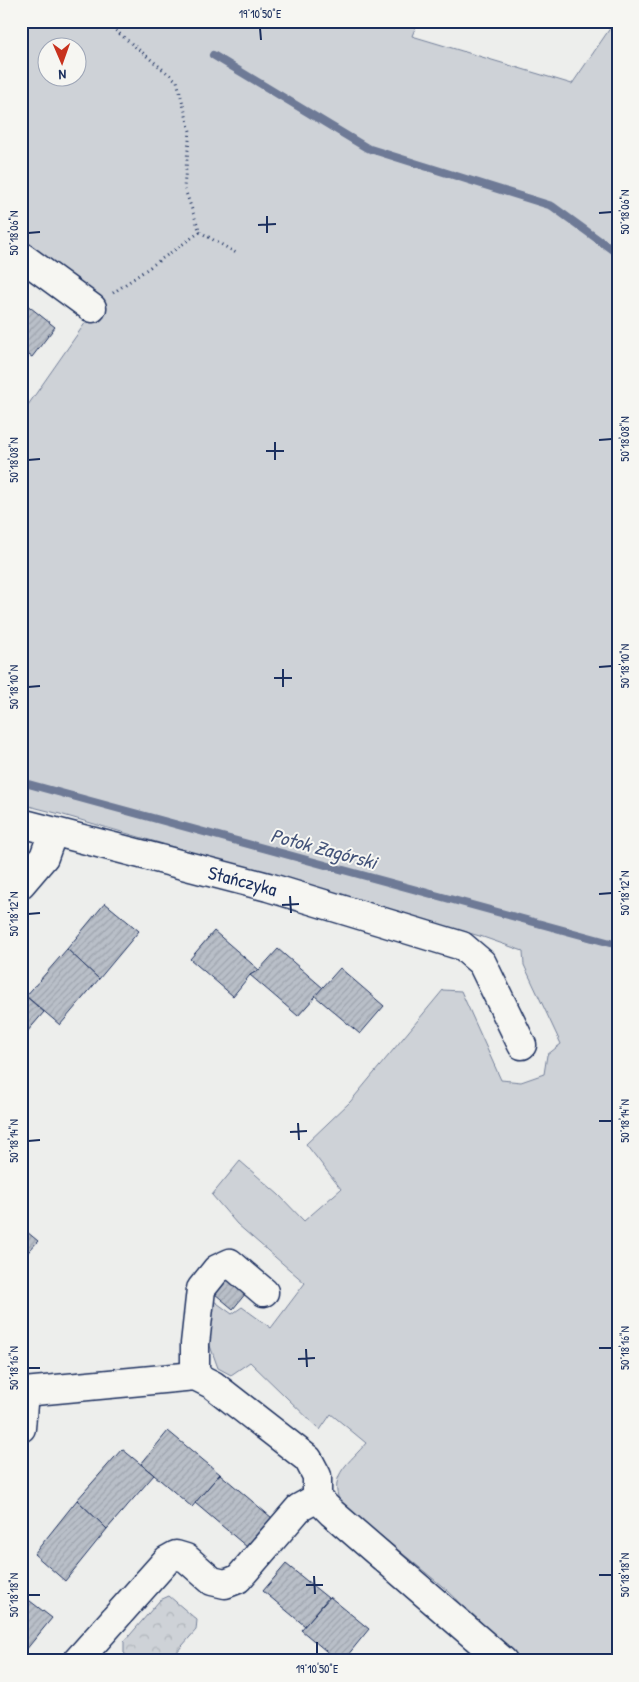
<svg xmlns="http://www.w3.org/2000/svg" width="639" height="1682" font-family="'Patrick Hand',sans-serif">
<style>
.green{fill:#ced2d7;stroke:#74809a;fill-rule:evenodd}
.park{fill:url(#park-crowns);stroke:#74809a}
.lines{fill:none;stroke-linecap:round;stroke-linejoin:round}
.stream{stroke:#6e7a96;stroke-width:8}
.building{fill:url(#building-hatch);stroke:#1b2f5e}
.minor-casing{stroke:#1b2f5e;stroke-width:31}
.path{stroke:#1b2f5e;stroke-width:3;stroke-dasharray:1 4;stroke-linecap:butt}
.minor{stroke:#f6f6f2;stroke-width:28}
.ticks{fill:none;stroke:#1b2f5e;stroke-width:2}
.labels{text-anchor:middle;dominant-baseline:central;stroke-width:4;stroke-linejoin:round;paint-order:stroke}
.street-label{font-size:19px;fill:#1b2f5e;stroke:#f6f6f2}
.water-label{font-size:20px;font-style:italic;fill:#44547a;stroke:#f6f6f2}
.neatline{fill:none;stroke:#1b2f5e;stroke-width:2}
.ticks-label{font-size:12px;text-anchor:middle;fill:#1b2f5e}
</style>
<defs>
<pattern id="park-crowns" width="20" height="18" patternUnits="userSpaceOnUse" patternTransform="scale(1.25)"><rect width="20" height="18" fill="#ced2d7"/><path d="M2 6a3 3 0 1 1 6 0M12 15a3 3 0 1 1 6 0" fill="none" stroke="#b0b5bb"/></pattern>
<pattern id="building-hatch" width="6" height="6" patternUnits="userSpaceOnUse" patternTransform="scale(1.25)"><rect width="6" height="6" fill="#b9bfc8"/><path d="M-1 1l2-2M0 6l6-6M5 7l2-2" fill="none" stroke="#9ea4ae"/></pattern>
</defs>
<rect width="100%" height="100%" fill="#edeeec"/>
<filter id="ink" filterUnits="userSpaceOnUse"><feTurbulence type="fractalNoise" baseFrequency=".02" numOctaves="2"/><feDisplacementMap in="SourceGraphic" scale="10" xChannelSelector="R" yChannelSelector="G"/><feConvolveMatrix kernelMatrix="1 2 1 2 8 2 1 2 1" color-interpolation-filters="sRGB"/></filter>
<g filter="url(#ink)">
<path class="green" d="M21 21H418L412 36 572 84 615 21H618V1661H522L448 1591 340 1502C328 1474 351 1462 366 1443L331 1414 320 1430 250 1362 231 1375 218 1368 209 1343 214 1301 232 1314 242 1307 271 1328 305 1283 237 1224 212 1195 240 1161 279 1195 304 1221 341 1189 306 1144 350 1102 443 990 461 991 501 1080 521 1082 544 1074 547 1055 561 1044 524 965 523 951 483 937 60 814 21 804V415L88 319 21 244ZM48 48H78V78H48Z"/>
<polygon class="park" points="169,1596 197,1620 196,1630 169,1661 133,1661 124,1653 124,1642 160,1600"/>
<g class="lines">
<g class="stream">
<polyline points="213,55 367,148 552,206 618,254"/>
<polyline points="21,782 618,945"/>
</g>
</g>
<g class="building">
<polygon points="21,300 55,327 32,357 21,350"/>
<polygon points="105,903 139,931 99,979 67,949"/>
<polygon points="214,931 259,970 250,975 233,996 190,959"/>
<polygon points="67,949 99,979 60,1025 26,996"/>
<polygon points="278,949 323,988 298,1016 250,975 259,970"/>
<polygon points="340,968 384,1006 360,1034 315,996"/>
<polygon points="21,992 44,1012 21,1039"/>
<polygon points="21,1227 38,1241 21,1260"/>
<polygon points="228,1279 246,1293 233,1309 215,1294"/>
<polygon points="168,1431 220,1474 192,1507 141,1464"/>
<polygon points="122,1449 154,1475 107,1529 77,1500"/>
<polygon points="220,1474 272,1518 247,1547 195,1503"/>
<polygon points="77,1500 107,1529 65,1581 34,1554"/>
<polygon points="286,1564 328,1598 305,1626 263,1591"/>
<polygon points="21,1594 52,1618 21,1656"/>
<polygon points="330,1597 369,1629 343,1661 338,1661 301,1630"/>
</g>
<g class="lines">
<g class="minor-casing">
<g id="minor">
<polyline points="21,256 92,308"/>
<path id="s1" d="M21 823 268 887 462 946 482 963 522 1045"/>
<polyline points="21,884 44,857 53,832"/>
<polyline points="195,1376 195,1344 201,1289 217,1269 230,1263 264,1292"/>
<polyline points="21,1391 24,1392 195,1376 213,1385 308,1459 317,1476 317,1498 332,1513 503,1661"/>
<polyline points="21,1428 24,1392"/>
<polyline points="77,1661 167,1560 176,1555 186,1558 212,1581 225,1584 238,1579 299,1508 317,1498"/>
</g>
</g>
<g class="path">
<polyline points="104,21 177,81 190,131 184,187 200,232 236,253"/>
<polyline points="113,293 200,232"/>
</g>
<use href="#minor" class="minor"/>
</g>
</g>
<path class="ticks" d="M260 28 261 40M599 213 612 212M267 216V233M258 225 276 224M28 233 40 232M599 440 612 439M275 442V460M266 451H284M28 460 40 459M599 667 612 666M283 669V687M274 678H292M28 687 40 686M599 894 612 893M290 896 291 913M282 905 299 904M28 914 40 913M599 1121H612M298 1123 299 1140M290 1132 307 1131M28 1141 40 1140M599 1348H612M306 1349 307 1367M298 1359 315 1358M28 1368H40M599 1575H612M314 1576 315 1594M306 1585H323M28 1595H40M317 1642V1654"/>
<g class="labels">
<g class="street-label">
<text stroke="none"><textPath href="#s1" startOffset="229">Stańczyka</textPath></text>
</g>
<g class="water-label">
<text transform="translate(324 848) rotate(15)">Potok Zagórski</text>
</g>
</g>
<rect width="639" height="1682" fill="none" stroke="#f6f6f2" stroke-width="55"/>
<g transform="translate(62 62) rotate(178)"><circle r="24" fill="#f6f6f2" stroke="#9ea6b7"/>
<path d="M0-4L9 19L0 12L-9 19Z" fill="#c8321e"/>
<text y="-8" font-size="14" font-weight="bold" text-anchor="middle" fill="#1b2f5e">N</text>
</g>
<rect x="28" y="28" width="584" height="1626" class="neatline"/>
<g class="ticks-label">
<text x="260" y="18">19°10'50"E</text>
<text transform="translate(625 212) rotate(-90)" y="4">50°18'06"N</text>
<text transform="translate(14 233) rotate(-90)" y="4">50°18'06"N</text>
<text transform="translate(625 439) rotate(-90)" y="4">50°18'08"N</text>
<text transform="translate(14 460) rotate(-90)" y="4">50°18'08"N</text>
<text transform="translate(625 666) rotate(-90)" y="4">50°18'10"N</text>
<text transform="translate(14 687) rotate(-90)" y="4">50°18'10"N</text>
<text transform="translate(625 893) rotate(-90)" y="4">50°18'12"N</text>
<text transform="translate(14 914) rotate(-90)" y="4">50°18'12"N</text>
<text transform="translate(625 1121) rotate(-90)" y="4">50°18'14"N</text>
<text transform="translate(14 1141) rotate(-90)" y="4">50°18'14"N</text>
<text transform="translate(625 1348) rotate(-90)" y="4">50°18'16"N</text>
<text transform="translate(14 1368) rotate(-90)" y="4">50°18'16"N</text>
<text transform="translate(625 1575) rotate(-90)" y="4">50°18'18"N</text>
<text transform="translate(14 1595) rotate(-90)" y="4">50°18'18"N</text>
<text x="317" y="1673">19°10'50"E</text>
</g>
</svg>
